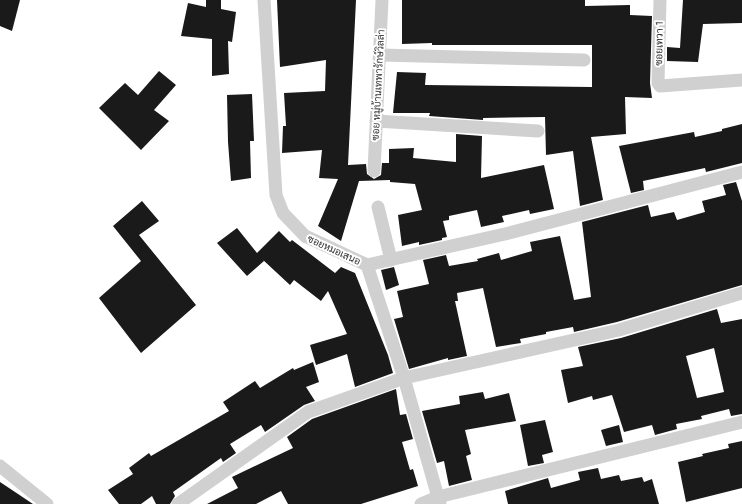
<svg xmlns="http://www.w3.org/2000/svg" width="742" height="504" font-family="Roboto,Sarabun,sans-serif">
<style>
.building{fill:#1a1a1a;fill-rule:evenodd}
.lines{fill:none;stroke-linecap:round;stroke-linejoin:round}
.minor{stroke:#d0d0d0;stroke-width:13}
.labels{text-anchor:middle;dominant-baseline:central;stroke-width:4;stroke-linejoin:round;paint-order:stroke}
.street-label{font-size:10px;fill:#333;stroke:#fff}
</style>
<rect width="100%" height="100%" fill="#fff"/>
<g class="building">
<polygon points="0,0 20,0 12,31 0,26"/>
<polygon points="206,0 221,0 221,9 236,12 232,42 228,41 229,74 212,76 212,39 181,36 188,3 206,7"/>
<polygon points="277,0 356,0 348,165 366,164 367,174 374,179 381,175 382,163 389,163 389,149 414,148 413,158 456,162 456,134 482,136 481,178 544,165 554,209 530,214 529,210 502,216 504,222 481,227 477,210 449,216 449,220 443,221 447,237 442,238 442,240 419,245 419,242 402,246 398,215 422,210 415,184 390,182 390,180 359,181 341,241 318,226 338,179 319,178 322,150 282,153 283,126 286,126 284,93 325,91 326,60 280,67"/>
<polygon points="402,0 585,0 585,6 630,5 630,15 652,16 650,83 652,98 625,97 626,134 591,137 603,200 580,206 573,151 546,155 545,117 483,118 483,120 429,116 430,113 393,113 397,72 426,73 425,85 592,87 592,45 432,45 432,43 402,44"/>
<polygon points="683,0 742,0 742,23 703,24 698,62 667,61 667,47 680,48"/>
<polygon points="159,71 176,85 154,110 169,121 141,150 99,108 125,83 138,95"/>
<polygon points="252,94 254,141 250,141 251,178 231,181 228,142 227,95"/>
<polygon points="742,124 742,163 706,172 705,168 643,181 644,190 631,193 619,146 694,132 695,137 722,131 722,129"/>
<polygon points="736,182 742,201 742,285 617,322 574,332 573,327 546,332 546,334 520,339 521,343 496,347 483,288 457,293 458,301 455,301 467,356 448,360 448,358 409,369 394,319 403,317 397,291 429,284 423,260 446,255 449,266 478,261 477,259 499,253 501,260 532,251 530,242 560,236 574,300 591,297 582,222 648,205 651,217 674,212 677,220 705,212 702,201 726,195 723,185"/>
<polygon points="142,201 159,221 139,235 196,305 141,353 99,298 141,261 113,226"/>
<polygon points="237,228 257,253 279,231 290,242 292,240 335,273 341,267 355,273 388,355 393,373 355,387 347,354 316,365 310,345 347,334 328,291 321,301 294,280 290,285 262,259 264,261 247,276 217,243"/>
<polygon points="394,267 399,285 386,290 381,270"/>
<path d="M717 309 721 323 742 319V414L731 416 729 409 701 416 702 419 676 424 677 429 655 435 652 425 624 432 612 395 593 400 592 396 568 403 561 370 583 366 578 347 621 338ZM714 348 724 392 697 398 686 356Z"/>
<polygon points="313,362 319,382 306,387 315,401 304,405 265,432 261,425 230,444 236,453 223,462 221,458 173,492 175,496 170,504 156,504 152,496 141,504 119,504 108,490 133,474 129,468 149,453 151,456 229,411 223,402 255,381 260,388 293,368 294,370"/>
<polygon points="396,389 400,415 406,414 413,439 402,442 410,470 413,469 418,486 361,504 288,504 281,491 256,504 207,504 238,488 232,477 293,448 287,437 312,419"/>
<polygon points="483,392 485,399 509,393 516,421 465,430 471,454 466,456 472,480 449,486 444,461 437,463 422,411 460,404 459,396"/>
<polygon points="545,420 553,452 542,455 544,463 528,466 520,425"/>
<polygon points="619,425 623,442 606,446 601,430"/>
<polygon points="742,441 742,488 686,502 678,462 703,456 702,454 729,448 728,444"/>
<polygon points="598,468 601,479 619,475 621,481 642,477 644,482 652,479 659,504 508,504 505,491 548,478 551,488 580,480 578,472"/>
<polygon points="0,482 33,504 0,504"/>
</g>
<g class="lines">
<g class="minor">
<polyline points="264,0 276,195 283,213 305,236 367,265 404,378 440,504"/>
<polyline points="660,0 658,83 660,86 742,80"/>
<polyline points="380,55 584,60"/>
<polyline points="376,121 538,131"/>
<polyline points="374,171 382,0"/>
<polyline points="378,207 391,260"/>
<polyline points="367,265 509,233 742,172"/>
<polyline points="0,466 47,504"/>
<polyline points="178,504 308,412 404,378 619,330 742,293"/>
<polyline points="421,504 438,497 742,422"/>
</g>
</g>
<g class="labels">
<g class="street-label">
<text transform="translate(659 43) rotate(-89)">ซอยเทวา 1</text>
<text transform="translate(378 85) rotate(-87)">ซอย หมู่บ้านเทพารักษ์วิลล่า</text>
<text transform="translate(334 250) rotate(25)">ซอยหมอเสนอ</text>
</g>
</g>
</svg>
